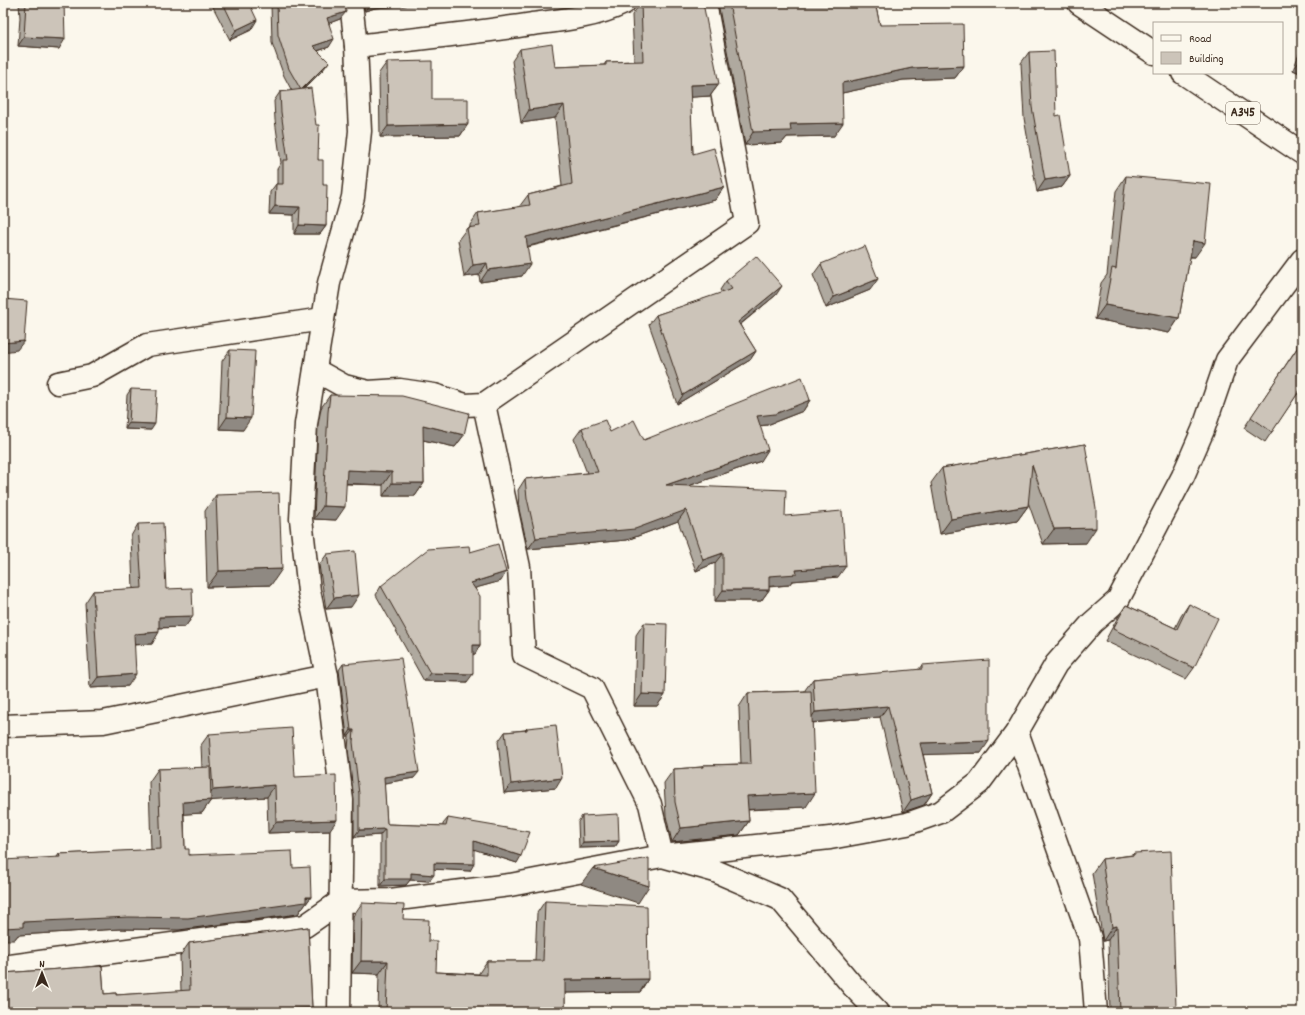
<svg xmlns="http://www.w3.org/2000/svg" width="1305" height="1015" font-family="Dekko,sans-serif">
<style>
.lines{fill:none;stroke-linecap:round;stroke-linejoin:round}
.street-casing{stroke:#3b2a1e;stroke-width:25}
.highway-casing{stroke:#3b2a1e;stroke-width:25}
.street{stroke:#fbf7ec;stroke-width:22}
.highway{stroke:#fbf7ec;stroke-width:22}
.wall{fill:#afa99f;stroke:#3b2a1e}
.shaded-wall{fill:#8f8982;stroke:#3b2a1e}
.building{fill:#ccc4b9;stroke:#3b2a1e}
.labels{text-anchor:middle;dominant-baseline:central;stroke-width:3;stroke-linejoin:round;paint-order:stroke}
.shield{fill:#fbf7ec;stroke:#75685c;stroke-width:1}
.shield-label{font-size:13px;font-weight:bold;fill:#3b2a1e}
</style>
<rect width="100%" height="100%" fill="#fbf7ec"/>
<filter id="ink" filterUnits="userSpaceOnUse"><feTurbulence type="fractalNoise" baseFrequency=".025" numOctaves="2"/><feDisplacementMap in="SourceGraphic" scale="8" xChannelSelector="R" yChannelSelector="G"/><feConvolveMatrix kernelMatrix="1 2 1 2 8 2 1 2 1" color-interpolation-filters="sRGB"/></filter>
<g filter="url(#ink)">
<g class="lines">
<g class="street-casing">
<g id="street">
<path d="M356 46C415 39 474 33 532 24 564 20 595 17 624 3"/>
<polyline points="315,370 344,386 368,392 400,390 434,395 465,405 484,404 519,567 524,655 592,688 650,804 662,856 715,871 780,899 852,985 878,1012"/>
<polyline points="58,383 92,376 147,345 323,319"/>
<polyline points="484,404 747,223 705,3"/>
<polyline points="3,726 103,722 327,676"/>
<polyline points="1017,732 1090,938 1096,1012"/>
<polyline points="3,967 305,926 341,901 390,900 510,885 662,856 830,838 907,824 941,812 979,783 1017,732 1056,664 1092,623 1118,600 1183,476 1203,430 1227,360 1302,260"/>
<polyline points="339,1012 342,800 327,676 309,591 301,519 306,424 329,283 353,197 360,131 356,46 351,3"/>
</g>
</g>
<g class="highway-casing">
<g id="highway">
<polyline points="1079,3 1154,53"/>
<polyline points="1183,73 1302,153"/>
</g>
</g>
<use href="#street" class="street"/>
<use href="#highway" class="highway"/>
</g>
<g class="wall">
<polygon points="19,3 64,3 59,49 18,46 20,18"/>
<polygon points="211,3 249,3 251,30 230,40"/>
<polygon points="271,3 345,3 340,19 329,23 329,47 318,51 323,70 304,89 323,185 326,226 320,234 294,234 294,215 269,214 270,192 276,184 277,184 277,169 281,163 275,120 274,101 280,92 292,91 284,76 272,43"/>
<polygon points="363,3 427,3 427,4 375,8 365,11"/>
<polygon points="641,3 719,84 710,96 690,97 693,154 724,187 715,200 528,247 522,276 480,282 479,275 464,277 458,240 467,228 470,227 470,225 478,213 519,207 528,195 562,186 555,118 521,123 512,61 520,49 555,67 604,65 606,62 634,61 632,15"/>
<polygon points="718,3 875,3 880,25 964,66 955,78 903,80 842,93 834,136 787,137 782,143 745,145"/>
<polygon points="1302,46 1302,74 1293,70"/>
<polygon points="1029,52 1070,176 1062,187 1037,192 1024,118 1021,63"/>
<polygon points="387,62 432,99 468,124 460,136 380,137 379,73"/>
<polygon points="1126,176 1195,257 1190,257 1179,318 1169,333 1095,319 1101,283 1107,275 1116,191"/>
<polygon points="821,264 870,290 826,308 813,275"/>
<polygon points="726,281 776,295 740,325 756,351 750,360 677,404 649,324 656,315 722,293 720,290"/>
<polygon points="1302,281 1302,387 1265,442 1244,428 1297,348 1299,284"/>
<polygon points="230,350 243,430 219,429 222,361"/>
<polygon points="131,389 151,430 125,429 127,395"/>
<polygon points="330,395 464,435 455,447 423,440 424,483 415,496 383,496 383,485 346,484 336,520 314,519 318,425 321,408"/>
<polygon points="810,400 803,411 767,425 760,426 761,461 688,486 785,516 838,577 792,581 789,585 769,587 769,590 761,601 715,601 715,563 696,571 678,521 627,540 528,549 519,509 518,490 525,479 587,473 574,439 582,428 610,432 644,440"/>
<polygon points="1085,444 1086,543 1043,544 1028,502 1028,506 1017,521 940,534 931,483 942,468"/>
<polygon points="216,495 271,585 207,587 205,511"/>
<polygon points="138,524 166,589 193,616 185,627 159,628 152,644 134,645 128,686 90,688 85,603 93,591 133,589 131,536"/>
<polygon points="470,552 501,581 475,588 480,645 475,654 473,654 467,682 424,681 376,595 381,586"/>
<polygon points="327,554 351,607 326,609 319,565"/>
<polygon points="1189,604 1194,668 1186,679 1105,641 1118,617 1126,605 1175,628 1181,616"/>
<polygon points="644,623 665,695 657,706 634,706 636,635"/>
<polygon points="343,664 414,778 384,783 387,824 443,826 443,824 448,818 517,863 474,849 470,871 434,869 429,881 410,880 406,885 380,886 380,835 354,837 354,800 348,749 349,736 347,736 339,670"/>
<polygon points="922,665 981,753 923,754 932,793 924,805 903,812 880,717 812,723 806,807 748,810 749,821 739,835 672,842 666,816 664,783 674,769 702,767 703,765 741,764 739,707 748,693 805,691 805,690 813,679 918,670"/>
<polygon points="527,728 556,788 504,793 498,742 505,732 525,730"/>
<polygon points="209,734 295,777 329,831 268,833 267,797 211,800 202,813 184,814 185,849 189,855 293,868 311,897 302,909 301,909 298,914 179,930 120,929 18,935 14,940 57,857 59,854 151,850 149,782 158,769 202,768 201,745"/>
<polygon points="582,816 619,841 615,847 579,848 578,822"/>
<polygon points="1134,853 1174,1012 1110,1012 1108,940 1103,941 1092,873 1102,859 1132,855"/>
<polygon points="545,901 648,979 640,992 565,993 565,1012 378,1012 379,974 352,973 353,916 362,903 403,919 428,941 436,972 479,974 479,973 487,961 535,961 537,913"/>
<polygon points="308,927 312,1008 309,1012 3,1012 3,973 102,966 104,994 116,993 116,995 181,991 180,956 189,943"/>
</g>
<g class="shaded-wall">
<polygon points="370,3 427,3 427,4 375,8 365,11"/>
<polygon points="346,12 340,19 322,26 327,18"/>
<polygon points="257,20 251,30 230,40 236,30"/>
<polygon points="24,37 65,39 59,49 18,46"/>
<polygon points="334,39 329,47 308,54 313,46"/>
<polygon points="1301,59 1302,59 1302,74 1293,70"/>
<polygon points="329,62 323,70 295,97 301,90"/>
<polygon points="964,66 955,78 903,80 833,95 842,83 912,68"/>
<polygon points="719,84 710,96 681,98 690,85"/>
<polygon points="564,105 555,118 521,123 529,110"/>
<polygon points="843,123 834,136 787,137 782,143 745,145 753,132 790,124"/>
<polygon points="468,124 460,136 380,137 388,126"/>
<polygon points="1070,176 1062,187 1037,192 1045,180"/>
<polygon points="724,187 715,200 517,249 526,237"/>
<polygon points="275,206 300,207 294,215 269,214"/>
<polygon points="299,225 326,226 320,234 294,234"/>
<polygon points="1193,241 1205,243 1195,257 1183,256"/>
<polygon points="487,263 479,275 464,277 473,265"/>
<polygon points="530,264 522,276 480,282 488,270"/>
<polygon points="878,279 870,290 826,308 834,297"/>
<polygon points="782,286 776,295 732,331 738,322"/>
<polygon points="1105,305 1179,318 1169,333 1095,319"/>
<polygon points="24,341 17,350 3,352 3,343"/>
<polygon points="756,351 750,360 677,404 683,395"/>
<polygon points="810,400 803,411 767,425 749,427 757,416"/>
<polygon points="227,417 251,418 243,430 219,429"/>
<polygon points="129,423 155,424 151,430 125,429"/>
<polygon points="423,425 464,435 455,447 414,438"/>
<polygon points="768,450 761,461 659,496 666,485"/>
<polygon points="347,470 392,472 383,485 338,483"/>
<polygon points="392,483 424,483 415,496 383,496"/>
<polygon points="323,506 345,507 336,520 314,519"/>
<polygon points="1028,506 1017,521 940,534 951,519"/>
<polygon points="686,510 678,521 627,540 528,549 536,538"/>
<polygon points="1096,528 1086,543 1043,544 1054,529"/>
<polygon points="723,553 715,563 696,571 703,560"/>
<polygon points="846,566 838,577 792,581 789,585 761,587 769,576 796,570"/>
<polygon points="282,569 271,585 207,587 219,571"/>
<polygon points="506,572 501,581 465,591 471,583"/>
<polygon points="723,590 769,590 761,601 715,601"/>
<polygon points="359,595 351,607 326,609 334,598"/>
<polygon points="193,616 185,627 151,628 159,617"/>
<polygon points="159,632 152,644 126,645 134,634"/>
<polygon points="473,645 480,645 475,654 467,654"/>
<polygon points="430,673 473,674 467,682 424,681"/>
<polygon points="136,674 128,686 90,688 98,677"/>
<polygon points="642,694 665,695 657,706 634,706"/>
<polygon points="888,706 880,717 808,723 815,712"/>
<polygon points="351,730 354,730 349,736 347,736"/>
<polygon points="989,741 981,753 912,755 920,743"/>
<polygon points="419,772 414,778 379,784 384,777"/>
<polygon points="562,778 556,788 504,793 511,784"/>
<polygon points="275,785 267,797 205,801 213,790"/>
<polygon points="815,793 806,807 738,810 747,796"/>
<polygon points="932,793 924,805 903,812 911,800"/>
<polygon points="211,800 202,813 174,815 183,802"/>
<polygon points="337,820 329,831 268,833 276,822"/>
<polygon points="749,821 739,835 672,842 681,828"/>
<polygon points="385,829 380,835 354,837 359,830"/>
<polygon points="474,841 521,856 517,863 470,848"/>
<polygon points="619,841 615,847 579,848 583,842"/>
<polygon points="434,863 474,864 470,871 430,869"/>
<polygon points="593,868 649,886 638,903 581,884"/>
<polygon points="411,873 434,875 429,881 410,880 406,885 380,886 385,879"/>
<polygon points="311,897 302,909 301,909 298,914 179,930 120,929 18,935 14,940 3,940 3,928 23,922"/>
<polygon points="1117,926 1108,940 1103,941 1112,927"/>
<polygon points="361,961 388,961 379,974 352,973"/>
<polygon points="648,979 640,992 557,993 565,980"/>
<polygon points="312,1008 309,1012 258,1012 260,1009"/>
</g>
<g class="building">
<polygon points="26,3 64,3 65,39 24,37"/>
<polygon points="223,3 249,3 257,20 236,30"/>
<polygon points="277,3 345,3 346,12 327,18 334,39 313,46 329,62 301,90 289,69 278,35"/>
<polygon points="641,3 703,3 719,84 690,85 693,154 714,148 724,187 526,237 530,264 488,270 487,263 473,265 467,228 480,226 478,213 530,205 528,195 572,184 564,105 529,110 520,49 552,44 555,67 606,65 606,62 643,61"/>
<polygon points="729,3 875,3 880,25 963,24 964,66 912,68 842,83 843,123 790,124 791,131 753,132"/>
<polygon points="1054,51 1056,116 1060,115 1070,176 1045,180 1032,107 1029,52"/>
<polygon points="432,61 432,99 468,99 468,124 388,126 387,62"/>
<polygon points="311,88 316,125 319,125 318,160 323,160 323,185 327,185 326,226 299,225 300,207 275,206 276,184 283,184 283,160 288,160 281,112 280,92"/>
<polygon points="1126,176 1211,184 1205,243 1193,241 1179,318 1105,305 1112,268 1116,269"/>
<polygon points="865,246 878,279 834,297 821,264"/>
<polygon points="756,256 782,286 738,322 756,351 683,395 656,315 732,289 726,281"/>
<polygon points="3,299 27,301 24,341 3,343"/>
<polygon points="1302,341 1302,387 1272,432 1251,417"/>
<polygon points="230,350 255,351 251,418 227,417"/>
<polygon points="802,377 810,400 775,414 757,416 768,450 666,485 786,490 785,516 842,511 846,566 796,570 797,574 769,576 769,590 723,590 723,553 703,560 686,510 635,529 536,538 527,498 525,479 598,472 582,428 605,420 610,432 634,420 644,440"/>
<polygon points="131,389 157,390 155,424 129,423"/>
<polygon points="330,395 402,396 469,413 464,435 423,425 424,483 392,483 392,472 347,470 345,507 323,506 328,412"/>
<polygon points="1085,444 1096,508 1096,528 1054,529 1032,465 1028,506 951,519 942,468"/>
<polygon points="279,493 282,569 219,571 216,495"/>
<polygon points="163,523 166,589 192,588 193,616 159,617 159,632 134,634 136,674 98,677 93,591 142,588 138,524"/>
<polygon points="498,544 506,572 471,583 480,596 480,645 473,645 473,674 430,673 381,586 428,549 469,546 470,552"/>
<polygon points="355,551 359,595 334,598 327,554"/>
<polygon points="1189,604 1218,618 1194,668 1113,629 1126,605 1177,629"/>
<polygon points="644,623 667,624 665,695 642,694"/>
<polygon points="401,658 419,772 384,777 387,824 446,826 448,818 530,832 521,856 474,841 474,864 434,863 434,875 411,873 411,879 385,879 385,829 359,830 359,794 353,742 354,730 351,730 343,664"/>
<polygon points="989,660 989,741 920,743 932,793 911,800 888,706 815,712 813,679 922,669 922,665"/>
<polygon points="811,691 815,793 747,796 749,821 681,828 675,802 674,769 703,767 703,765 751,764 748,693"/>
<polygon points="556,725 562,778 511,784 505,732 527,730 527,728"/>
<polygon points="292,728 295,777 336,775 337,820 276,822 275,785 213,790 209,734"/>
<polygon points="210,767 211,800 183,802 185,849 189,849 189,855 292,851 293,868 310,867 311,897 306,897 306,902 188,918 129,917 23,922 23,927 3,928 3,860 60,857 59,854 161,849 158,769"/>
<polygon points="618,814 619,841 583,842 582,816"/>
<polygon points="1171,851 1176,1008 1173,1008 1173,1012 1120,1012 1117,926 1112,927 1102,859 1134,855 1134,853"/>
<polygon points="649,858 649,886 593,868"/>
<polygon points="545,901 647,906 648,979 565,980 565,1012 386,1012 388,961 361,961 362,903 404,905 403,919 429,920 428,941 437,941 436,972 487,975 487,961 543,961"/>
<polygon points="308,927 312,1008 260,1009 260,1012 3,1012 3,973 102,966 104,994 116,993 116,995 190,990 189,943"/>
</g>
</g>
<g class="labels">
<rect class="shield" x="1226" y="102" width="34" height="22" rx="3"/>
<g class="shield-label">
<text x="1243" y="113">A345</text>
</g>
</g>
<rect width="1305" height="1015" fill="none" stroke="#fbf7ec" stroke-width="16"/>
<rect x="8" y="8" width="1289" height="999" fill="none" stroke="#3b2a1e" stroke-width="1.5" filter="url(#ink)"/>
<rect x="1153" y="22" width="130" height="52" fill="#fbf7ec" stroke="#aea59a"/>
<rect x="1161" y="35" width="20" height="6" fill="#fbf7ec" stroke="#aea59a"/>
<text x="1189" y="42" font-size="12" fill="#3b2a1e">Road</text>
<rect x="1161" y="52" width="20" height="12" fill="#ccc4b9" stroke="#aea59a"/>
<text x="1189" y="62" font-size="12" fill="#3b2a1e">Building</text>
<g transform="translate(42 973)" stroke="#fbf7ec" stroke-width="3" paint-order="stroke">
<path d="M0-3L7 15L0 10L-7 15Z" fill="#3b2a1e"/>
<text y="-6" font-size="11" font-weight="bold" text-anchor="middle" fill="#3b2a1e">N</text>
</g>
</svg>
